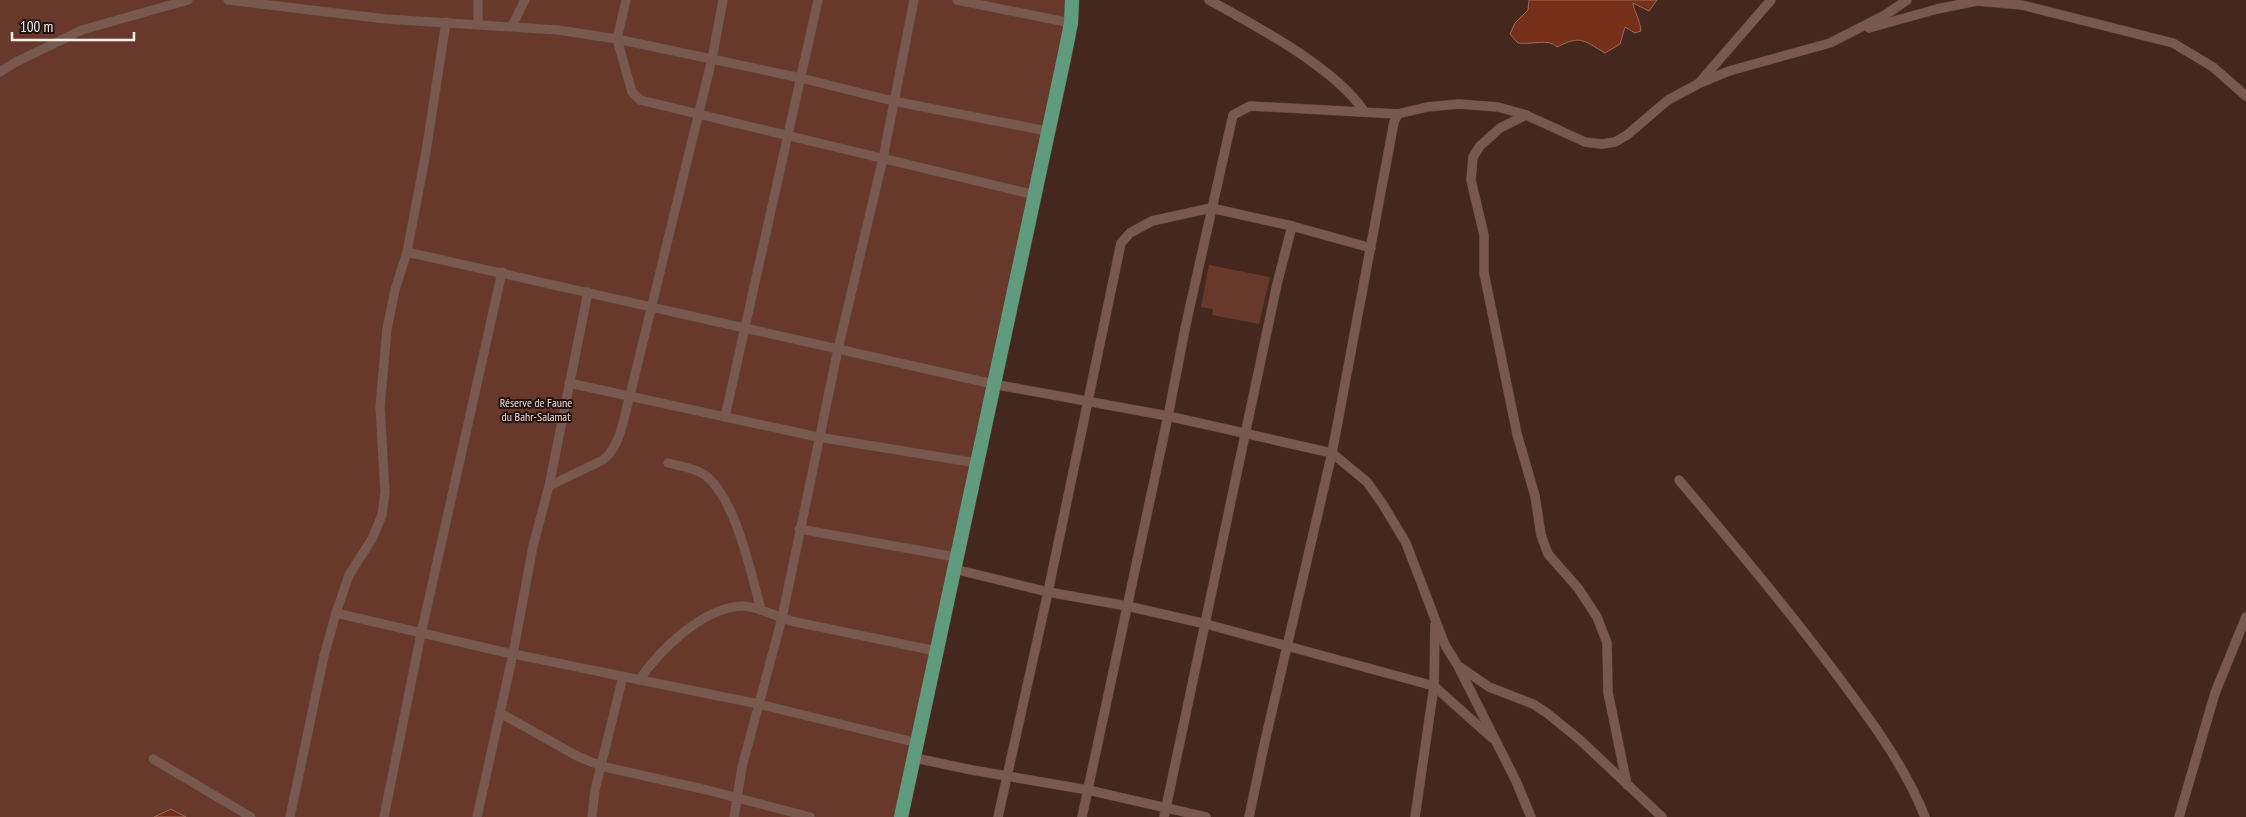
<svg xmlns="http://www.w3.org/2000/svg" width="2246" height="817" font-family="'PT Sans Narrow',sans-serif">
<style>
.green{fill:#68392a}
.water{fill:#762f18;stroke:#9e6958}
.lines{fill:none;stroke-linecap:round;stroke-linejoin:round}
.minor-casing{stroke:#5c463e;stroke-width:10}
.primary-casing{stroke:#5c463e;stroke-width:15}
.minor{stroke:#79594f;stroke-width:9}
.primary{stroke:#619b7d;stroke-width:14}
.labels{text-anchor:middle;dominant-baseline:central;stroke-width:4;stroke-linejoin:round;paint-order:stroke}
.park-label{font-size:12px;fill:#f0d9d2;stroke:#211410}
</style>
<rect width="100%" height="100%" fill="#44281f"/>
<g class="green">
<polygon points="0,0 1072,0 901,817 0,817"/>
<polygon points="1209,265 1270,277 1259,324 1212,315 1213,309 1201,307"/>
</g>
<g class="water">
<path d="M1529 0H1657L1649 11 1633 3C1634 12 1640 19 1641 31L1635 33 1625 27 1620 44 1605 53C1583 40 1581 35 1557 47 1549 38 1532 45 1518 43L1510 34 1515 23 1528 10Z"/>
<polygon points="171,809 186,817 154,817"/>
</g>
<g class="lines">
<g class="minor-casing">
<g id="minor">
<polyline points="228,0 386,19 558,30 617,39 801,78 893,101 1047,131"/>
<polyline points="626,0 617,39 632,92 640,100 1035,195"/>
<polyline points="957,0 1071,23"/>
<path d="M1209 0C1256 26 1334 67 1364 111"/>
<polyline points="478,23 478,0"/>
<polyline points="512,26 525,0"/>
<polyline points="1869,28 1937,9 1977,1 2022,5 2173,43 2213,67 2246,96"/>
<polyline points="0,72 16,62 82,30 188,0"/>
<polyline points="1699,83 1771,0"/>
<polyline points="1526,115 1500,128 1480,146 1473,157 1471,180 1484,235 1484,273 1517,434 1535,496 1541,535 1548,554 1578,588 1597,617 1607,643 1608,692 1627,785"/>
<polyline points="407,252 993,384 1168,416 1332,453 1367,482 1382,503 1406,543 1445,645 1458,666 1516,781 1531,817"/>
<polyline points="569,383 818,437 977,463"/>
<polyline points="725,417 818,0"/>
<path d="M668 463C680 466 695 468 705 475 736 499 751 573 761 610L791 621 936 651"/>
<path d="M1679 480C1733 544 1787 608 1837 675 1870 719 1905 766 1925 817"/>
<path d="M549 486 603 460C621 446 624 416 630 395L712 59 723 0"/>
<polyline points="799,529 956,557"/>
<polyline points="954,569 1048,592 1127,606 1206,624 1434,686 1492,738"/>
<polyline points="336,613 349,575 372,539 382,515 385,492 380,407 387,329 395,290 407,252 426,152 446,22"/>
<polyline points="1460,667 1489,687 1533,704 1547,713 1580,740 1662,817"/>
<path d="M639 680C661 649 702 608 742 606 749 606 755 608 761 610"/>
<polyline points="500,713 577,756 601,766 707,790 810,817"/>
<polyline points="915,758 972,770 1088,790 1206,817"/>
<polyline points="153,759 251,817"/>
<polyline points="290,817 324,656 336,613 499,651 758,704 918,743"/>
<polyline points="384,817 421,634 502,272"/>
<polyline points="477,817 513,654 533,546 549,486 588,292"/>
<polyline points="592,817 595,790 623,676"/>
<polyline points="734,817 742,767 782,618 838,349 883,158 914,0"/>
<polyline points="998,817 1048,592 1121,243 1130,233 1152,221 1211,208 1292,226"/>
<polyline points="1082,817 1168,416 1186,324 1233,115 1250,106 1398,114 1427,107 1459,104 1498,107 1526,115 1585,142 1602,144 1615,142 1627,135 1668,100 1698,84 1729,71 1830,43 1885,15 1907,0"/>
<polyline points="1164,817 1277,284 1292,226 1371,248"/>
<polyline points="1249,817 1265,741 1332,453 1394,122 1398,114"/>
<polyline points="1415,817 1434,686 1435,625"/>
<polyline points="2179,817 2215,693 2246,617"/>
</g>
</g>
<g class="primary-casing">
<polyline id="primary" points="901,817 1064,58 1071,23 1072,0"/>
</g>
<use href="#minor" class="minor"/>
<use href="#primary" class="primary"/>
</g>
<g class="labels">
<g class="park-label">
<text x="536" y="402">Réserve de Faune<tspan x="536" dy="14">du Bahr-Salamat</tspan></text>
</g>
</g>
<path d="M12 32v8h122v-8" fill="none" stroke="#fdf1ee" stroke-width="2.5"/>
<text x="20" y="32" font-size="15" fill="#fdf1ee" stroke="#211410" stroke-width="4" paint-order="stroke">100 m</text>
</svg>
